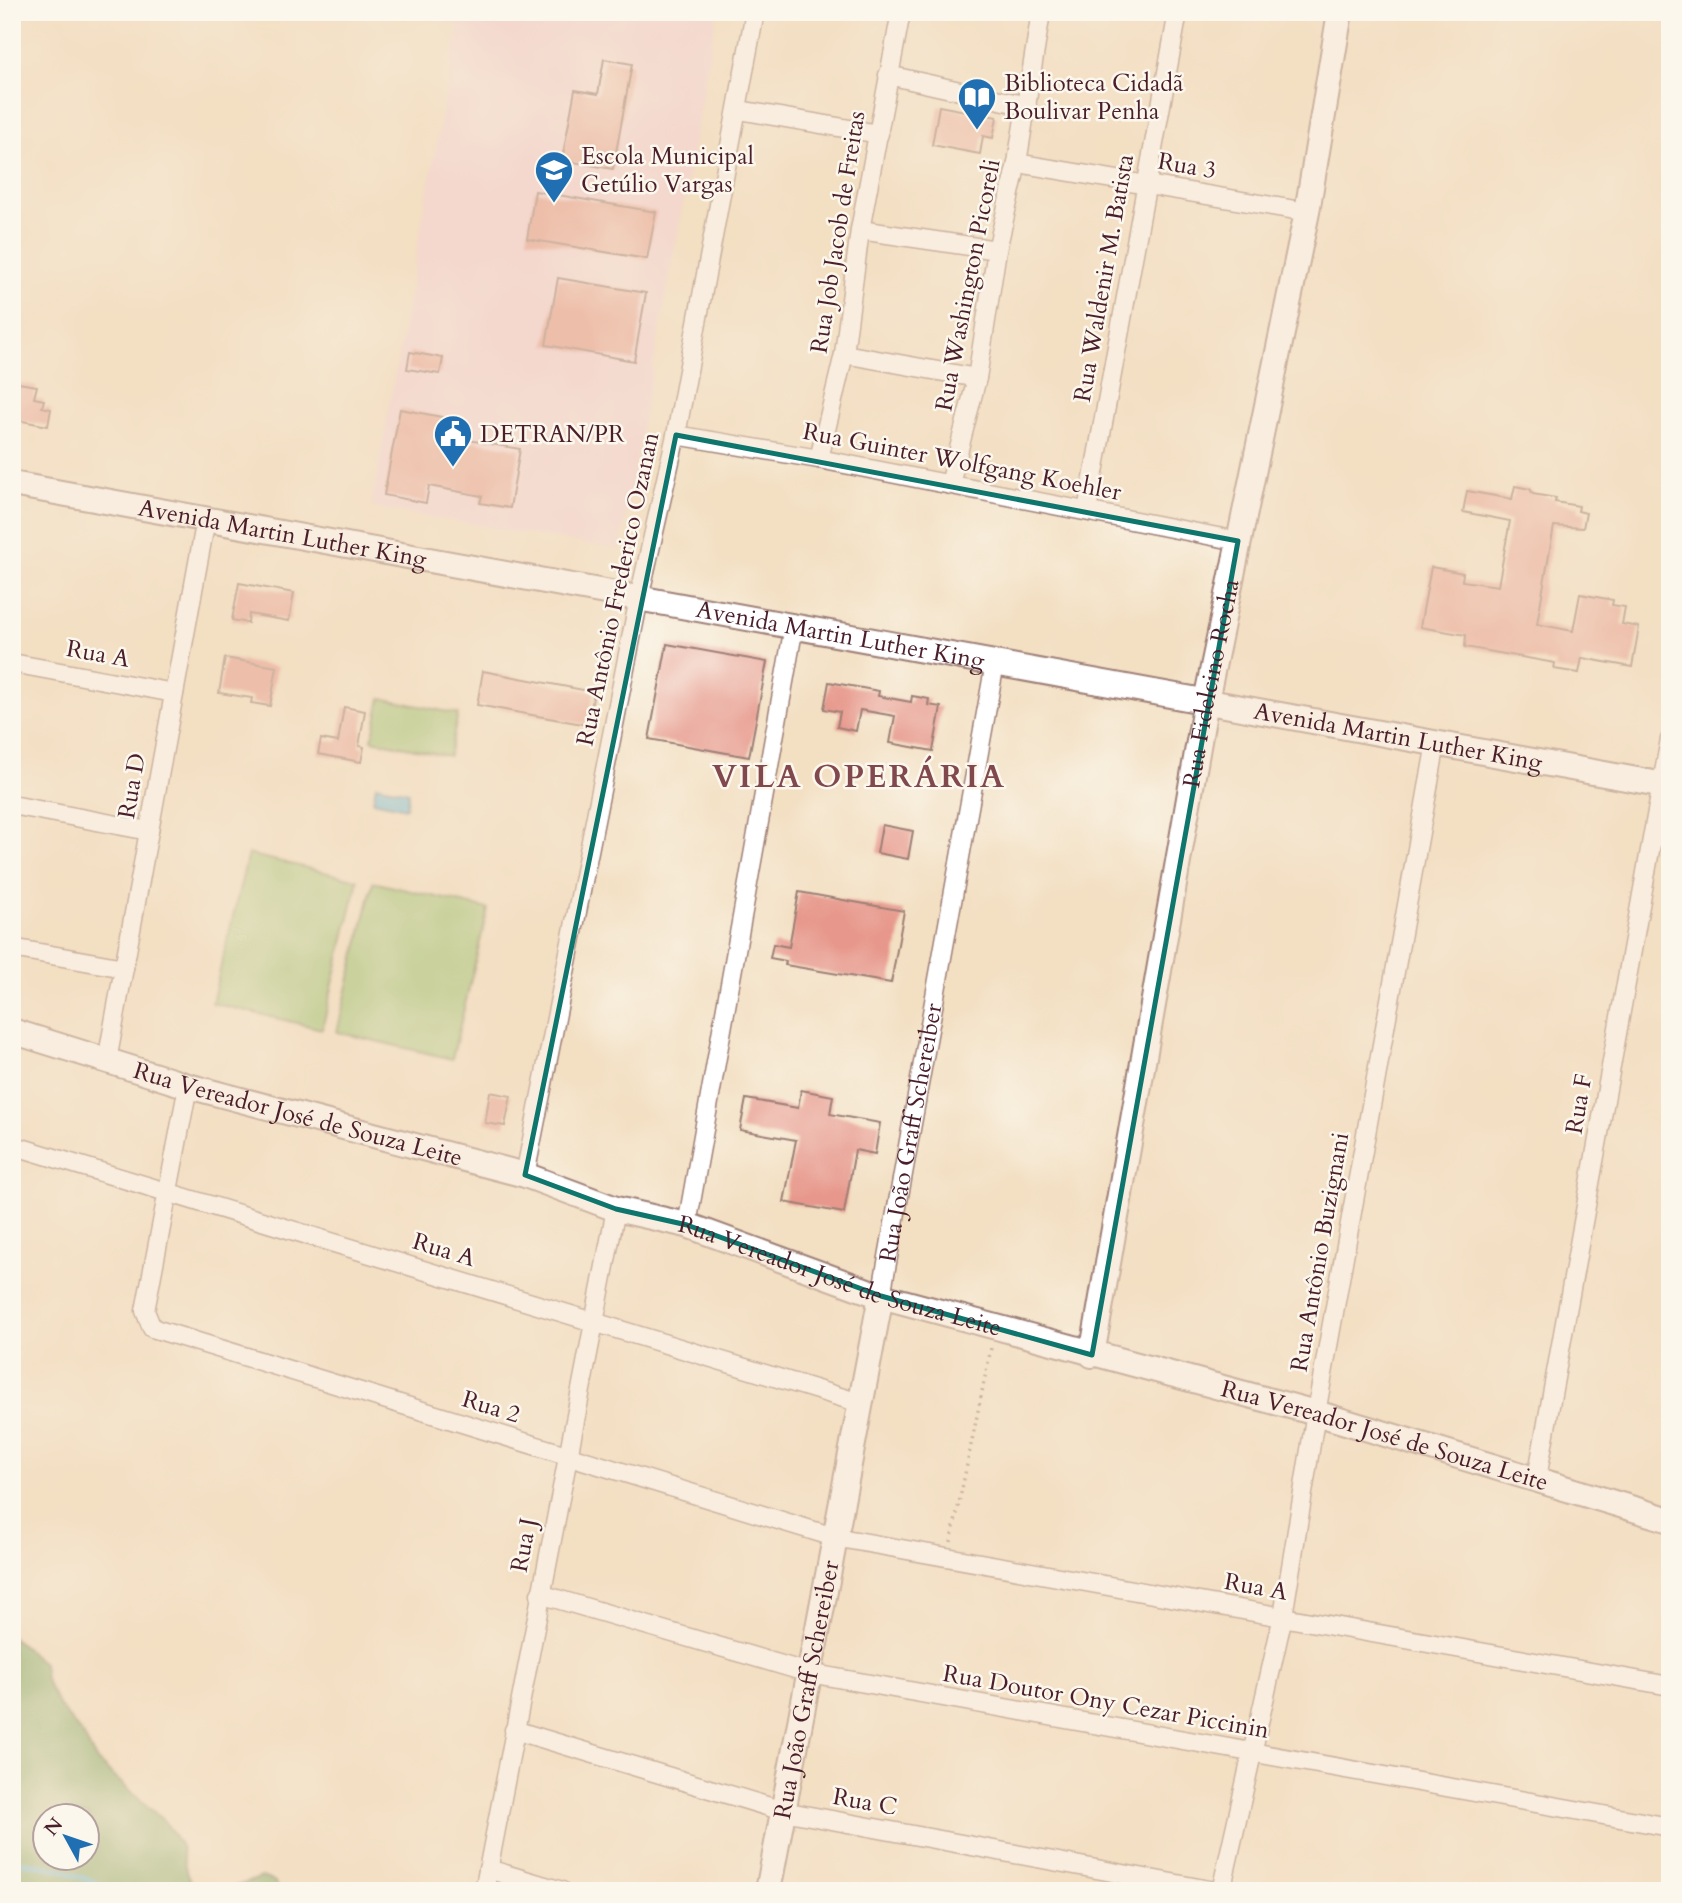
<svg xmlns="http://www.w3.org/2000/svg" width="1682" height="1903" font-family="Cardo,serif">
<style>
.built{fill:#f5cfda}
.green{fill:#99c26f;stroke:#72704d;stroke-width:2}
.forest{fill:#7aa862;stroke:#626446;stroke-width:2;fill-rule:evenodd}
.water{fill:#5cb8da;stroke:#536c82;stroke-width:2}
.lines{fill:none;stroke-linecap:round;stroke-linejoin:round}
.stream{stroke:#5cb8da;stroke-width:5}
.building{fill:#e7978b}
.street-casing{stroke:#9e7f76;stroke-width:21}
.secondary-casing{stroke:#9e7f76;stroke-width:28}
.path{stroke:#9e7f76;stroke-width:3.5;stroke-dasharray:2 5;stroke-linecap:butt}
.street{stroke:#fff;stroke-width:18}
.secondary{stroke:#fff;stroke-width:24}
.marked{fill:none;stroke:#0f766e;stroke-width:5;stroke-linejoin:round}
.labels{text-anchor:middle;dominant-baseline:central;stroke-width:5;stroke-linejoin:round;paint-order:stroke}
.poi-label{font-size:24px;fill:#4a1f2b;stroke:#fbf7ec;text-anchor:start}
.street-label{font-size:24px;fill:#4a1f2b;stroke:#fbf7ec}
.district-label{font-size:32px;font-weight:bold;letter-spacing:2px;fill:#81494d;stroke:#fbf7ec}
</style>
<rect width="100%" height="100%" fill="#fbf7ec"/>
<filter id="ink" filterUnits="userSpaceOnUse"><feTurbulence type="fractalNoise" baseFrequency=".0143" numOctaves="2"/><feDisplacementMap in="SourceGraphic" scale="14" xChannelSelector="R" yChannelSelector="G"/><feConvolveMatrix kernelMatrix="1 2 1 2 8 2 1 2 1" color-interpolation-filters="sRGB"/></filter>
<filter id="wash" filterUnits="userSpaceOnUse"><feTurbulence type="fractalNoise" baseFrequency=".00686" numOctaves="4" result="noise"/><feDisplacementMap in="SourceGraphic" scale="28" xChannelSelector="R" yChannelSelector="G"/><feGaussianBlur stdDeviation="1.57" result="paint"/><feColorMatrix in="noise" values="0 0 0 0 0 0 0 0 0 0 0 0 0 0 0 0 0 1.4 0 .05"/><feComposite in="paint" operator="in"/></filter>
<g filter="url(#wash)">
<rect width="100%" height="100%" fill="#f3dfc2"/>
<polygon class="built" points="400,12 717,12 620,550 371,507 458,25"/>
<g class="green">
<polygon points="381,698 458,714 449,756 372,740"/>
<polygon points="248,854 358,880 322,1029 212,1003"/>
<polygon points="373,882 488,909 452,1059 337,1032"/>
</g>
<g class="forest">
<path d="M12 1637 43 1663 45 1679 58 1704 84 1737 97 1761 166 1823 181 1846 187 1875 194 1886 204 1891H12ZM46 1815H88V1857H46Z"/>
<polygon points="262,1877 275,1882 280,1891 222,1891"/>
</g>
<polygon class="water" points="376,785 409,792 406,808 373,801"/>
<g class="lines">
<polyline class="stream" points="12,1860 58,1869 97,1883 106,1891"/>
</g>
<g id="blocks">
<g class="building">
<polygon points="604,59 632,64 613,169 562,160 575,90 598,94"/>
<polygon points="939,106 997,117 993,138 983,136 980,154 932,145"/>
<polygon points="535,191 656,212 647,259 527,239"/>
<polygon points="558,278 646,293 634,361 546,345"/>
<polygon points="410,352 443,358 440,374 407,369"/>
<polygon points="12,382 37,386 34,398 44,400 42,407 51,409 48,426 12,419"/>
<polygon points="400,409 442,417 439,435 520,449 510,508 480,503 482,496 429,486 426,503 384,495"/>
<polygon points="1515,486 1530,489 1533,494 1556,498 1555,502 1579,506 1578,511 1586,513 1583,528 1554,526 1537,624 1573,631 1580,594 1613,600 1612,605 1625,607 1622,624 1639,627 1632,667 1582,658 1579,673 1554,669 1555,663 1465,647 1466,635 1420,627 1431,567 1463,573 1462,581 1498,586 1510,521 1463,512 1467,491 1512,499"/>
<polygon points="239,583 294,593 289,621 249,614 248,623 232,620"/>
<polygon points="667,644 767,662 749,757 649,739"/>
<polygon points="225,658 277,667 270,706 251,703 252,698 219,693"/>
<polygon points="483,671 594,692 588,725 477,705"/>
<polygon points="829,682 879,691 878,696 911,702 912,696 929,699 928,705 941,707 933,751 890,743 895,716 860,710 856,731 837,727 840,712 824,709"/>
<polygon points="344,707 365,711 359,746 364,747 361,762 318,754 321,739 338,742"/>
<polygon points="882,825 913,831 908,859 877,853"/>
<polygon points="799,892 904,911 891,983 785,965 786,961 770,958 773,944 789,947"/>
<polygon points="801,1090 833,1096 830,1114 880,1123 875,1154 855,1150 844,1213 784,1202 796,1140 740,1130 746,1099 798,1108"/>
<polygon points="490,1092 511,1096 505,1126 485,1123"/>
</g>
</g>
</g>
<g filter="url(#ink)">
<use href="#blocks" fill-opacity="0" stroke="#9e7f76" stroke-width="2"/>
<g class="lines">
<g class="street-casing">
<g id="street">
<polyline points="888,75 1027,106"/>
<polyline points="739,110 879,134"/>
<polyline points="1017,163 1307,212"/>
<polyline points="860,230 997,250"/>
<polyline points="844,354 977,378"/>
<polyline points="676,435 819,459 1238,541"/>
<polyline points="819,459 844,354 860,230 901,12"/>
<polyline points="950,484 977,378 997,250 1017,163 1041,12"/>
<polyline points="1087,511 1178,12"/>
<polyline points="12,663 174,693"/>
<polyline points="12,805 149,831"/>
<polyline points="12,948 124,968"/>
<polyline points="107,1061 206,519"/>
<polyline points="188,1086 145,1311 152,1328 834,1537 1670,1686"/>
<polyline points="12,1145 860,1403"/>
<polyline points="525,1175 639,598 676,435 755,12"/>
<polyline points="687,1225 794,626"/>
<path id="s1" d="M881 1296 995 663"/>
<polyline points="1537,1478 1670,739"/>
<polyline points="540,1594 809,1673 1670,1827"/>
<polyline points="514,1730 783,1811 1215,1891"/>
<polyline points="488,1869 562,1891"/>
<polyline points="484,1891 616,1209"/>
<polyline points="1221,1891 1283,1616 1316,1413 1436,743"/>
</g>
</g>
<g class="secondary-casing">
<g id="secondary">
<path id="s2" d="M12 484 1670 786"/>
<path id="s3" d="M12 1031 188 1086 525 1175 616 1209 687 1225 881 1296 1316 1413 1670 1520"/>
<path id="s4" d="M1092 1355 1206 701 1307 212 1340 12"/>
<path id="s5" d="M768 1891 881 1296"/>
</g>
</g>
<polyline class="path" points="951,1542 991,1348"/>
<use href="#street" class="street"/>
<use href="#secondary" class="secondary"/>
</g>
</g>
<path d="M0 0H1682V1903H0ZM676 435 1238 541 1092 1355 881 1296 687 1225 616 1209 525 1175Z" fill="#f3dfc2" fill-opacity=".55" fill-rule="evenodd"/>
<path class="marked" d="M676 435 1238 541 1092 1355 881 1296 687 1225 616 1209 525 1175Z"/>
<defs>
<g id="library-pin" transform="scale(2.0125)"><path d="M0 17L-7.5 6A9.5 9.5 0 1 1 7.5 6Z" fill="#1f6fb2" stroke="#fbf7ec"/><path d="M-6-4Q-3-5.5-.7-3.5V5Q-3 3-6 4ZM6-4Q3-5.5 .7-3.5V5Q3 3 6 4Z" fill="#fff"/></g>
<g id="school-pin" transform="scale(2.0125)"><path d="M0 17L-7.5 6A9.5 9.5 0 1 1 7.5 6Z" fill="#1f6fb2" stroke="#fbf7ec"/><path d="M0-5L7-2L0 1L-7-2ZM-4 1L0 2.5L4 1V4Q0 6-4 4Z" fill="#fff"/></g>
<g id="civic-pin" transform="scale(2.0125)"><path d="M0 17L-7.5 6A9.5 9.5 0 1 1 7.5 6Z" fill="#1f6fb2" stroke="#fbf7ec"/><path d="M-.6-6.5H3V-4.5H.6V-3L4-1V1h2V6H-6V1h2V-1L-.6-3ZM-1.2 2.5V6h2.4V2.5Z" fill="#fff"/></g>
</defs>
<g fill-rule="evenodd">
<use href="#library-pin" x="977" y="97"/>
<use href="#school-pin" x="554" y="170"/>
<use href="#civic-pin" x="453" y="434"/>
</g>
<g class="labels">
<g class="poi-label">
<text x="1004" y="83">Biblioteca Cidadã<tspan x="1004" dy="28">Boulivar Penha</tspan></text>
<text x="581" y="156">Escola Municipal<tspan x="581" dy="28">Getúlio Vargas</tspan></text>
<text x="480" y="434">DETRAN/PR</text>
</g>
<g class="street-label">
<text transform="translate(1187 166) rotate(10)">Rua 3</text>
<text transform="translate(838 232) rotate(-81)">Rua Job Jacob de Freitas</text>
<text transform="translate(1104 278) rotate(-80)">Rua Waldenir M. Batista</text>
<text transform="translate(968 285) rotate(-79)">Rua Washington Picoreli</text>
<text transform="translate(962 462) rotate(11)">Rua Guinter Wolfgang Koehler</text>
<text stroke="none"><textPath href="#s2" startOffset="275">Avenida Martin Luther King</textPath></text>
<text transform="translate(618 589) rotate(-78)">Rua Antônio Frederico Ozanan</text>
<text stroke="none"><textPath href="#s2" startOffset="842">Avenida Martin Luther King</textPath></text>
<text transform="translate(98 654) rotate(10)">Rua A</text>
<text stroke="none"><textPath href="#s4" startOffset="682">Rua Fidelcino Rocha</textPath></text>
<text stroke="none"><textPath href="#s2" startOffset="1409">Avenida Martin Luther King</textPath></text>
<text transform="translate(132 786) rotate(-80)">Rua D</text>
<text transform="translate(1579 1104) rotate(-80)">Rua F</text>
<text stroke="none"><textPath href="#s3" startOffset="298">Rua Vereador José de Souza Leite</textPath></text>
<text stroke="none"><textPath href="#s1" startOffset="166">Rua João Graff Schereiber</textPath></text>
<text transform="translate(444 1250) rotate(17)">Rua A</text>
<text transform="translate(1320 1252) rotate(-80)">Rua Antônio Buzignani</text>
<text stroke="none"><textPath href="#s3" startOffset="864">Rua Vereador José de Souza Leite</textPath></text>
<text transform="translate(491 1407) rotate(17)">Rua 2</text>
<text stroke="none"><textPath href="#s3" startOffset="1432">Rua Vereador José de Souza Leite</textPath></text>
<text transform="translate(524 1545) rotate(-79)">Rua J</text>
<text transform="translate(1256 1587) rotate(10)">Rua A</text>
<text stroke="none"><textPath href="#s5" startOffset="205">Rua João Graff Schereiber</textPath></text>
<text transform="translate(1106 1702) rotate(10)">Rua Doutor Ony Cezar Piccinin</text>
<text transform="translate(865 1802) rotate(10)">Rua C</text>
</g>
<g class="district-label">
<text x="859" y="777">VILA OPERÁRIA</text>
</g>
</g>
<rect width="1682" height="1903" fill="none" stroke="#fbf7ec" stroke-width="42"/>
<g transform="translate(66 1837) rotate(310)"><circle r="33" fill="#fbf7ec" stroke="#b4a19f" stroke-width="2"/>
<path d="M0-5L12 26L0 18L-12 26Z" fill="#1f6fb2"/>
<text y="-10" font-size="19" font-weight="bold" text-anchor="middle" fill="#4a1f2b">N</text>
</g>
</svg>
